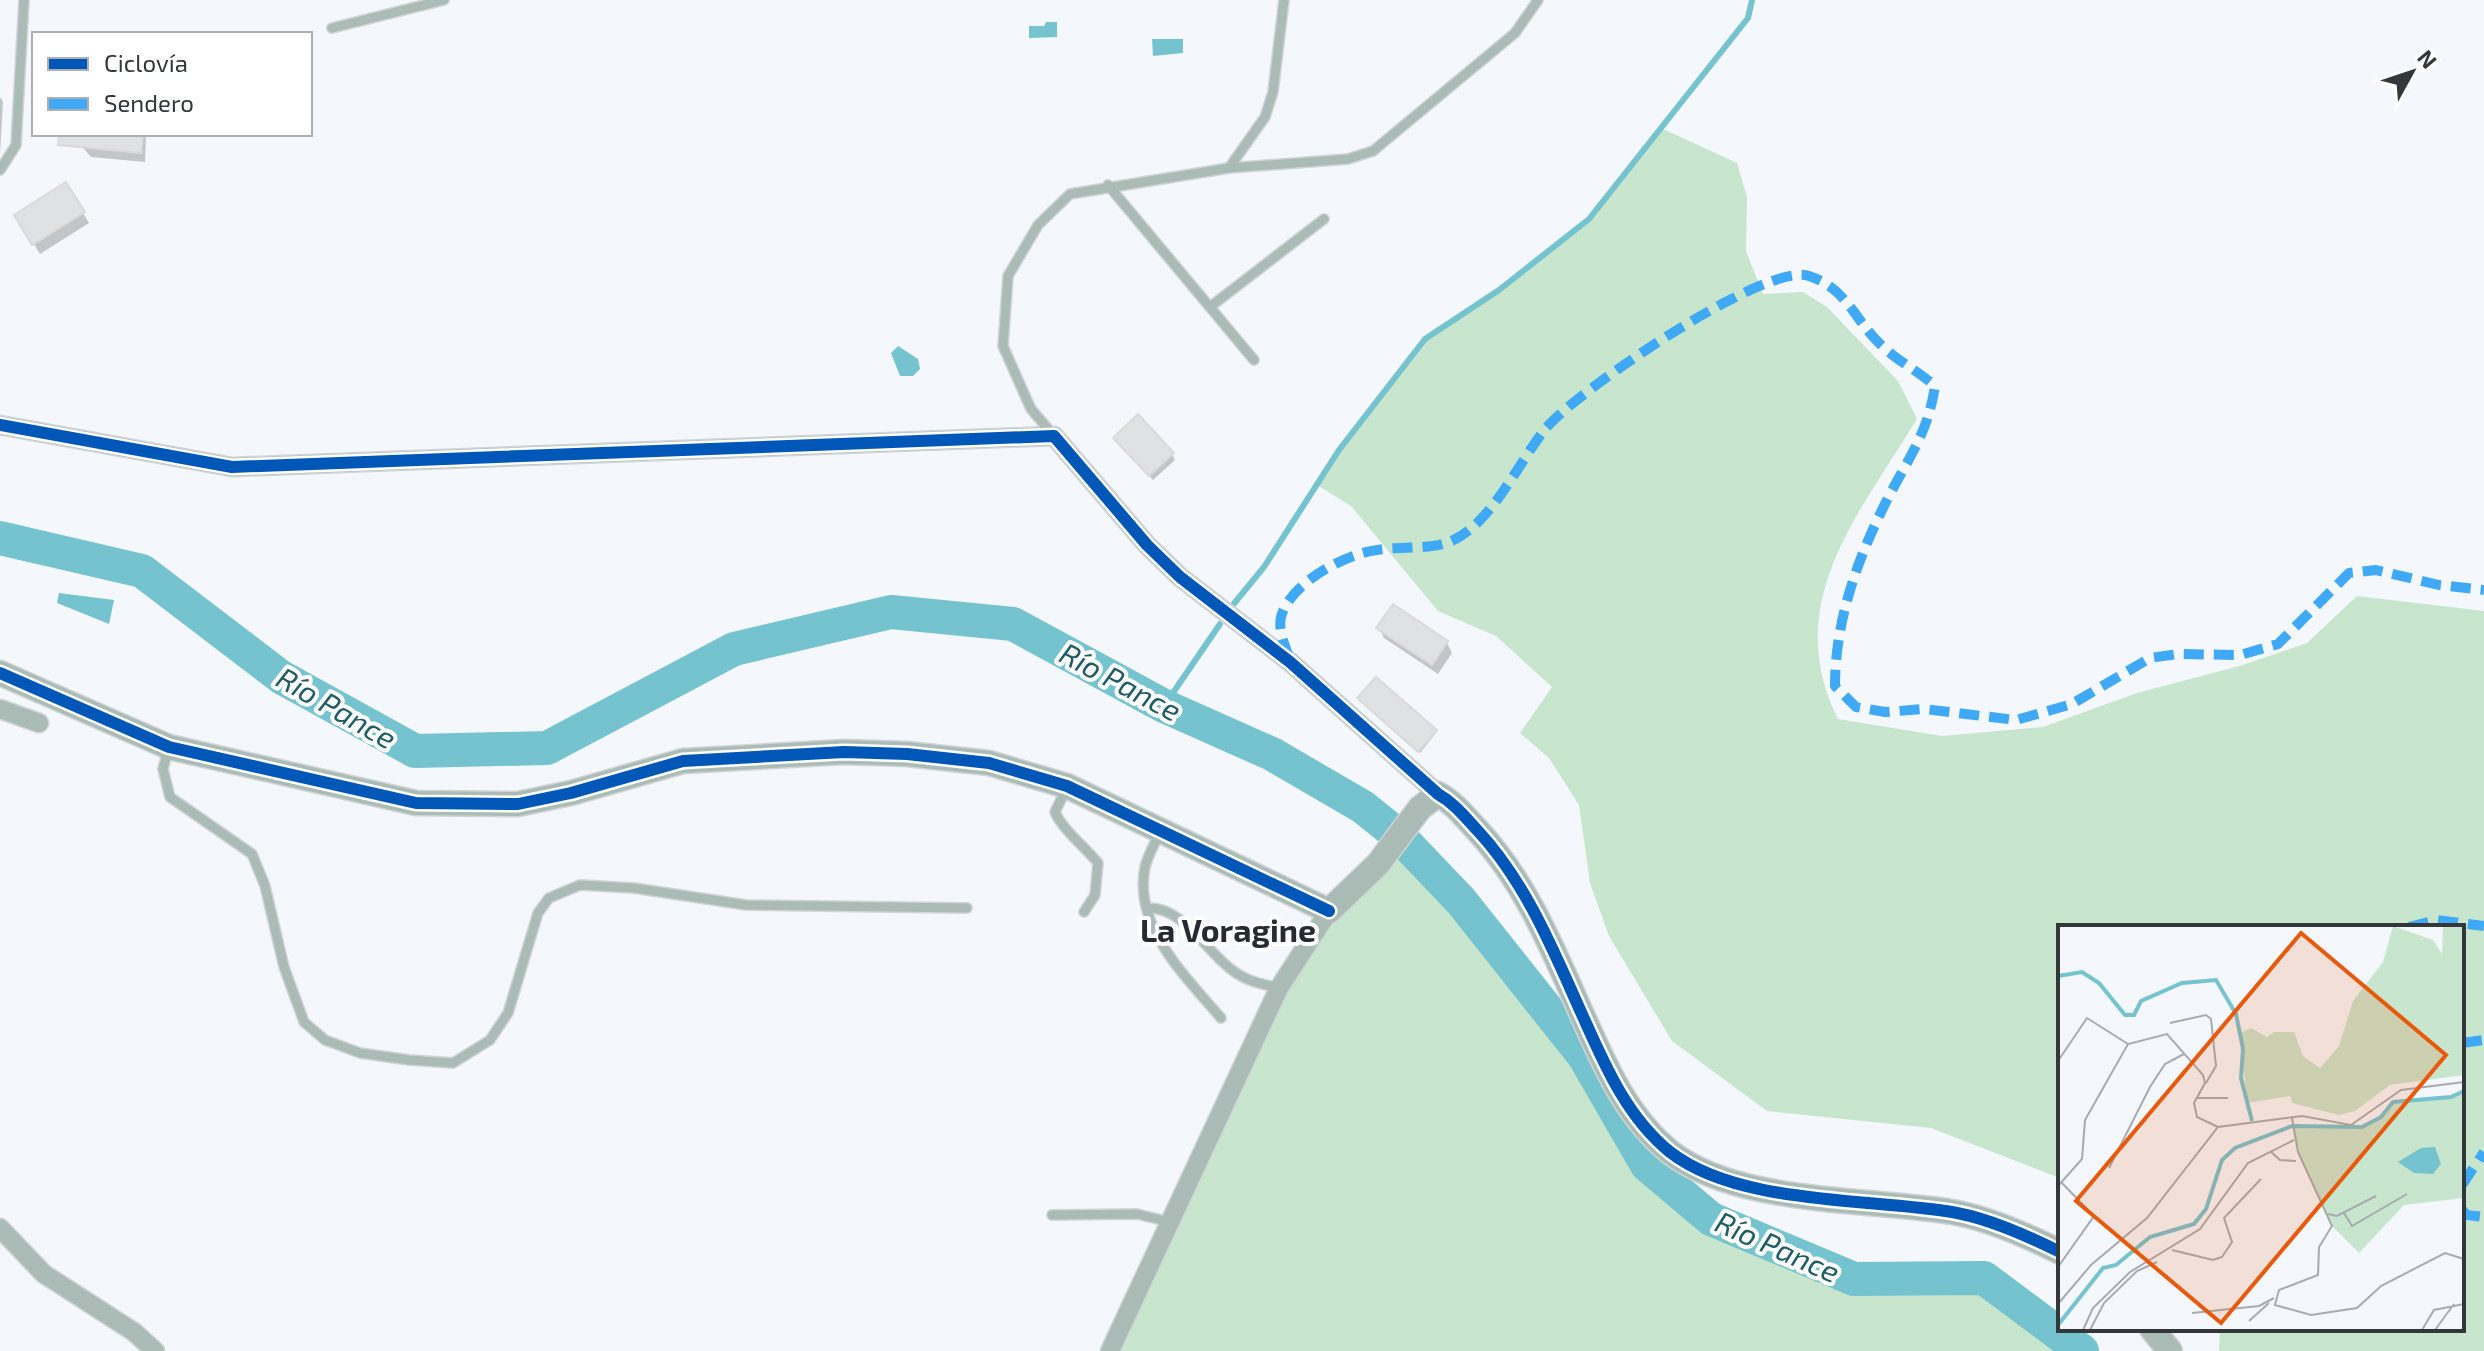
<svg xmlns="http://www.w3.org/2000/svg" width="2484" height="1351" font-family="'Exo 2',sans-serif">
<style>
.green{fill:#c7e6cd}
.water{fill:#75c3ce}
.shadow{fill:#0003}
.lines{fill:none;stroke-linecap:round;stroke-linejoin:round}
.stream{stroke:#75c3ce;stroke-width:6}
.river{stroke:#75c3ce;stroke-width:34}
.building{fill:#e0e1e3;stroke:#dadadd;stroke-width:2}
.service-casing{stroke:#d2d5d8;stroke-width:12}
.minor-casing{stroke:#d2d5d8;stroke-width:21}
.tertiary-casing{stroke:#d2d5d8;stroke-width:27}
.service{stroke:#aabcb5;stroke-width:9}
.minor{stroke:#aabcb5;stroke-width:18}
.tertiary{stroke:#aabcb5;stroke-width:24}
.quiet{stroke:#3fa9f5;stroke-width:10;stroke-dasharray:20 10;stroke-linecap:butt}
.cycleway-casing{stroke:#fff;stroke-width:17}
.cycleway{stroke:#0057b8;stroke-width:12}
.labels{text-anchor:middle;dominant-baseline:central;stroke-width:8;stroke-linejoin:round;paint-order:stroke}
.water-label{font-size:30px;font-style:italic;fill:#205c64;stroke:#fff}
.quarter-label{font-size:32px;font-weight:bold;fill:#262b31;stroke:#fff}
.inset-river{fill:none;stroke:#75c3ce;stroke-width:4}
.inset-road{fill:none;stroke:#a7abae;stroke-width:2}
.view{fill:#e8590c;fill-opacity:0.15;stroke:#e8590c;stroke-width:4}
.inset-edge{fill:none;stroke:#343739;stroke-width:4}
</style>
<rect width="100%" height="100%" fill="#f4f8fc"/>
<g class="green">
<path d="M1661 128 1737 163 1747 197 1746 251 1763 294 1803 292 1827 307 1898 381 1917 419C1859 514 1780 604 1838 719L1942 736 2043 727 2137 693 2243 665 2307 643 2357 596 2484 611V1351H2219L2220 1329H2462V927H2060V1178L1931 1128 1767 1111 1672 1041 1609 936 1590 883 1579 805 1549 758 1520 733 1552 687 1496 636 1438 611 1351 506 1317 485 1339 450 1425 339 1499 290 1589 219Z"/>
<polygon points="1399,836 1461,901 1584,1056 1647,1165 1711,1219 1854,1279 1984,1278 2082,1351 1110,1351 1279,988"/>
</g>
<g class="water">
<polygon points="1046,22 1057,22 1057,37 1029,38 1029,26 1044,26"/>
<polygon points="1152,39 1183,39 1183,53 1153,56"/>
<polygon points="898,346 918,359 920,369 913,376 900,376 891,353"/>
<polygon points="59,593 114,600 109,624 57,603"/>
</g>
<g class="shadow">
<polygon points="0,97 3,102 0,155"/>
<polygon points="71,134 146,134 145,162 91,157"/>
<polygon points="66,185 89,223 40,254 16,215"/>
<polygon points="1119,444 1172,454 1175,460 1153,480"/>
<polygon points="1393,606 1447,643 1452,653 1438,674 1384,638 1379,628"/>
<polygon points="1361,701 1435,731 1436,733 1420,753"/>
</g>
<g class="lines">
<g class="stream">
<polyline points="1232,606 1264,567 1339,450 1425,339 1499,290 1589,219 1748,18 1752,0"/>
<polyline points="1164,706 1220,624"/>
</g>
<polyline class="river" points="0,538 142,571 281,677 415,751 547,748 734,649 891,612 1013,624 1164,706 1272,754 1363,807 1399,836 1461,901 1584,1056 1647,1165 1711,1219 1854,1279 1984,1278 2082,1351"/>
</g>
<g class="building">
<polygon points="59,134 143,134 141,153 58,145"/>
<polygon points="66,182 85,212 32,245 14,215"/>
<polygon points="1138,414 1174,453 1149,476 1113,438"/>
<polygon points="1393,604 1448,641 1432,665 1376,628"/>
<polygon points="1376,677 1437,730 1418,752 1357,698"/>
</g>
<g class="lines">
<g class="service-casing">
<g id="service">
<polyline points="332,28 444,0"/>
<polyline points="1229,168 1348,159 1373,151 1515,33 1538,0"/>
<polyline points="0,170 16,145 24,0"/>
<polyline points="1108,185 1254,360"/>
<polyline points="1210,307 1324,219"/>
<polyline points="1054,436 1031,409 1003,346 1008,276 1038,225 1070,194 1229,168 1265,117 1273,92 1284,0"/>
<polyline points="168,750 163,769 170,797 252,854 265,886 284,967 304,1022 325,1040 360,1053 409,1060 453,1063 490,1040 508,1013 538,913 549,898 580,885 634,888 746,905 967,908"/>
<path d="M1066 789 1055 812C1062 829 1085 847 1098 863L1095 895 1084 912"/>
<path d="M1160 832C1155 843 1148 855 1145 867 1133 927 1186 977 1221 1018"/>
<path d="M1148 908C1183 907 1205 950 1232 970 1246 981 1261 984 1279 988"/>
<polyline points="1052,1215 1137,1214 1170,1222"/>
</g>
</g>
<g class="minor-casing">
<g id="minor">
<polyline points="0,425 232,467 1054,436 1147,545 1180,577 1290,662 1438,794"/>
<polyline points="0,709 39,723"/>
<polyline points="0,1228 44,1274 134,1332 155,1351"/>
<polyline points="1110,1351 1279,988 1329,911"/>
</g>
</g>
<g class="tertiary-casing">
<g id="tertiary">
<path d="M0 673 169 747 416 803 518 804 571 793 683 761 844 752 907 754 989 763 1067 786 1329 911 1378 864 1420 808 1438 794C1454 803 1465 817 1478 831 1528 885 1555 955 1585 1021 1606 1068 1628 1118 1670 1152 1738 1205 1867 1198 1952 1212 1988 1218 2028 1236 2060 1252"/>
<polyline points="2152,1329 2170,1351"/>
</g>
</g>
<use href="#service" class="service"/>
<use href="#minor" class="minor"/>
<use href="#tertiary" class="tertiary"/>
<g class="quiet">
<path d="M1289 658C1285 645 1278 631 1281 617 1290 583 1345 554 1377 550 1399 546 1427 550 1449 542 1491 526 1519 461 1546 428 1577 391 1766 261 1809 276 1848 289 1854 320 1882 346 1898 361 1918 371 1935 386 1928 433 1909 457 1888 498 1858 557 1835 620 1835 686L1856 707 1885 712 1924 709 2016 720 2072 704 2150 658 2178 654 2240 655 2278 644 2349 573 2376 570 2439 585 2484 590"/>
<polyline points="2409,927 2436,920 2484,926"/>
<polyline points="2462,1043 2484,1040"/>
<polyline points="2462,1185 2484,1152"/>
<polyline points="2462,1210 2467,1215 2484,1217"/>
</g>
<g class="cycleway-casing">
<g id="cycleway">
<path d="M0 425 232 467 1054 436 1147 545 1180 577 1290 662 1438 794C1454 803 1465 817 1478 831 1528 885 1555 955 1585 1021 1606 1068 1628 1118 1670 1152 1738 1205 1867 1198 1952 1212 1988 1218 2028 1236 2060 1252"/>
<polyline points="0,673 169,747 416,803 518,804 571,793 683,761 844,752 907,754 989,763 1067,786 1329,911"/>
</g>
</g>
<use href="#cycleway" class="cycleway"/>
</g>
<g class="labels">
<g class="water-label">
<text transform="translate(1121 681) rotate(28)">Río Pance</text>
<text transform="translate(337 707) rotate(30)">Río Pance</text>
<text transform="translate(1778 1246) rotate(24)">Río Pance</text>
</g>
<g class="quarter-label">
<text x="1228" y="929">La Voragine</text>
</g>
</g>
<g transform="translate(2058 925)">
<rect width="406" height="406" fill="#f4f8fc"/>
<path d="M335 1 375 15 384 29 385 1H406V150L332 160 297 186 281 190 234 178 232 171 189 178 182 108 193 103 209 112 216 107H236L245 131 262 143 281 121 295 76 325 37ZM406 166V273L346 280 301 328 274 301 240 227 234 201 304 202 323 192 335 177 393 172Z" fill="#c7e6cd"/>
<path d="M377 222 383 239 375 249 356 248 340 237 363 223Z" fill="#75c3ce"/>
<path class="inset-river" d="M0 51 24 47 41 58 67 90H76L83 76 124 58 158 55 178 89 185 124 183 153 194 196M0 400 45 343 58 340 92 312 136 299 148 284 164 235 177 223 234 201 304 202 323 192 335 177 393 172 406 166"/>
<path class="inset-road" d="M112 98 148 90 153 94 158 141 148 158M0 136 29 93 70 119M139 173H170M234 193 240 227 274 301 261 322 260 350 221 365 217 380 253 390 299 383 323 361 387 328 406 334M212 226 222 235 238 236M51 243 92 162 107 139 126 129M0 261 24 234 27 195 70 119 109 109 145 150 147 158 136 178 139 192 160 202M286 288 294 301 349 269M270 289 279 291 318 271M114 325 155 335 164 332 174 317 166 293 203 254M0 342 36 291 3 257M0 379 33 340 89 293 160 202 244 191 293 200 343 165 406 157M134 388 201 381 216 373M191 396 211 378M25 405 35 383 72 347 142 304 190 238 236 215M32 405 46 378 79 346 99 337M364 405 376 385 406 379M377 405 396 379"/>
<path class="view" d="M243 8 388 130 163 398 18 276Z"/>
<rect width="406" height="406" class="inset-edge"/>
</g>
<rect x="32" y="32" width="280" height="104" fill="#ffffff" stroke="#aeafb0" stroke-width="2"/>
<rect x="48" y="58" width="40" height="12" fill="#0057b8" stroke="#aeafb0" stroke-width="2"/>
<text x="104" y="72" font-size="24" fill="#343739">Ciclovía</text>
<rect x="48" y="98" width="40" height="12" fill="#3fa9f5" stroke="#aeafb0" stroke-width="2"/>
<text x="104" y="112" font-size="24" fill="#343739">Sendero</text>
<g transform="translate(2412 72) rotate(50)" stroke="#ffffff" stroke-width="6" paint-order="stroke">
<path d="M0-6L14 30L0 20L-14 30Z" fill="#343739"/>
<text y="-12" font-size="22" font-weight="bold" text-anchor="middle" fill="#343739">N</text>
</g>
</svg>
